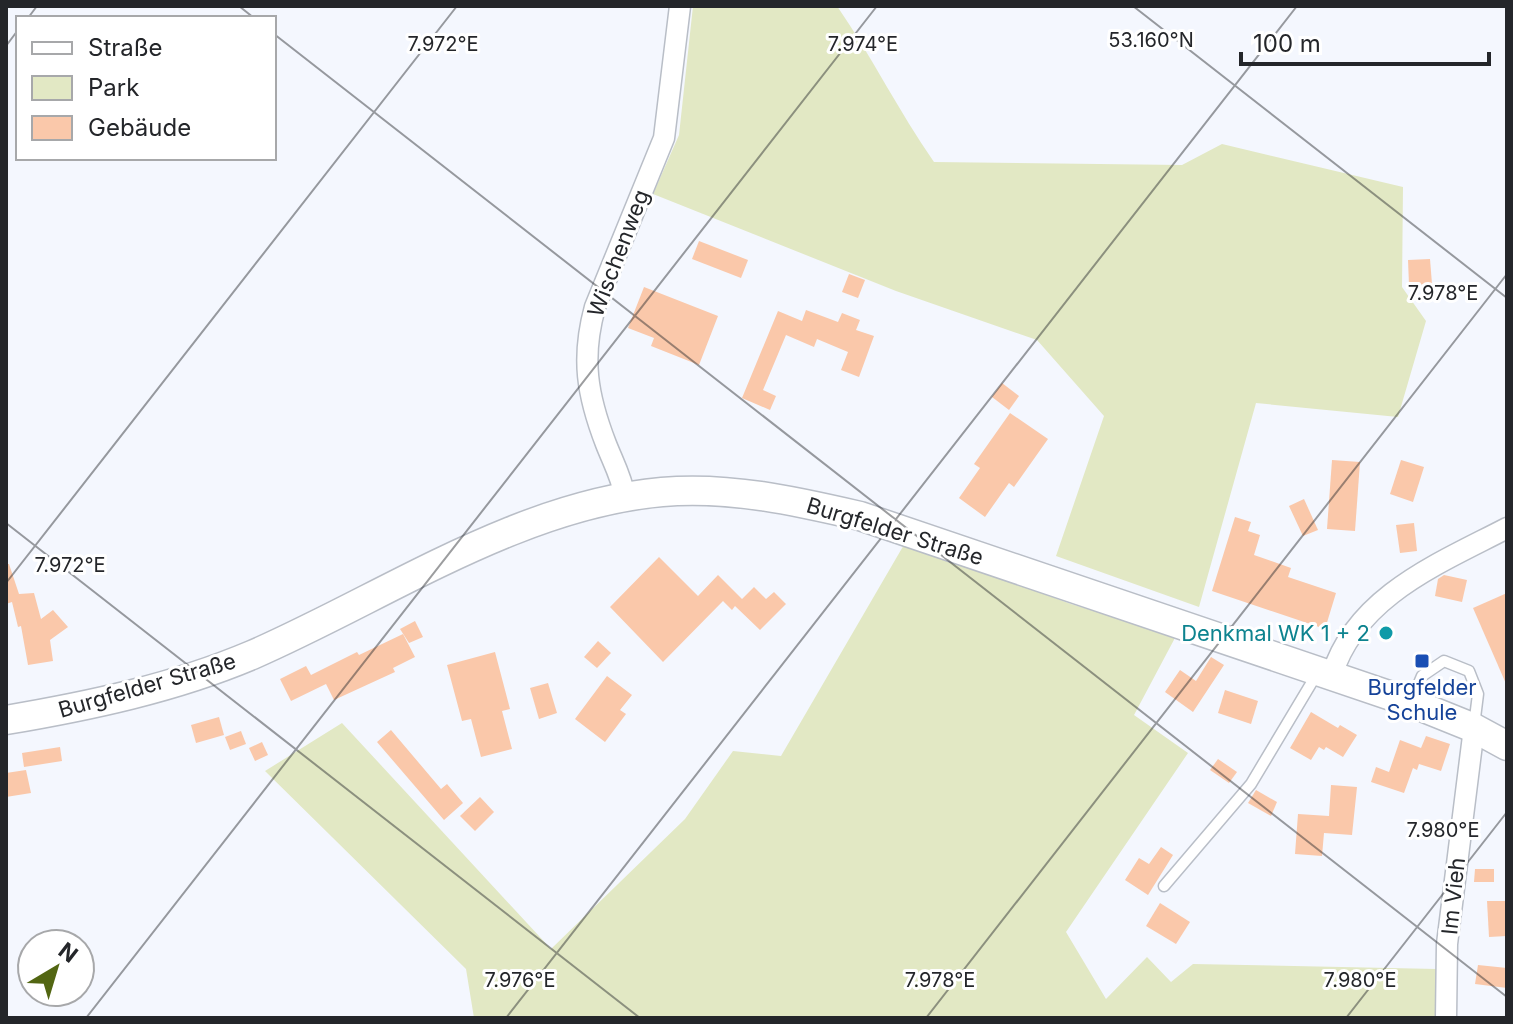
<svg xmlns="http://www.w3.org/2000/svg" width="1513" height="1024" font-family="Inter,sans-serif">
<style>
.green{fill:#e2e8c4}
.building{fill:#fac8aa}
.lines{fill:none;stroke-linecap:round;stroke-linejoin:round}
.lane-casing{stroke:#b9bec7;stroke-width:13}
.street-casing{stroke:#b9bec7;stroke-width:23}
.secondary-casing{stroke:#b9bec7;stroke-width:31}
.lane{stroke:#fff;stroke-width:10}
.street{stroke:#fff;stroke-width:20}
.secondary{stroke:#fff;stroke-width:28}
.ticks{fill:none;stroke:#24262a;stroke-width:2;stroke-opacity:0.45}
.culture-dot{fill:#0f9aa8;stroke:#fff;stroke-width:3}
.transit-dot{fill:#1a4fb4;stroke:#fff;stroke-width:3}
.labels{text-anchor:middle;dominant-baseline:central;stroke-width:6;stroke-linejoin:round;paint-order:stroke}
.street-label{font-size:22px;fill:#24262a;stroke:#fff}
.culture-label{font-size:22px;fill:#0d838f;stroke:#fff;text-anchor:end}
.transit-label{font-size:22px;fill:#164399;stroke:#fff}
.ticks-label{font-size:20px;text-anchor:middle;fill:#24262a;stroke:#fff;stroke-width:6;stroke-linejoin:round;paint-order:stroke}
</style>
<rect width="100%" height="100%" fill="#f4f7fe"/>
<g class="green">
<path d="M693 6H837C872 57 899 112 934 162L1182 165 1222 144 1403 187 1402 287 1426 321 1398 417 1256 403 1199 607 1056 556 1104 416 1037 340 896 291 653 194 679 135Z"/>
<polygon points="905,543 1071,604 1176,636 1134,715 1188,753 1066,932 1106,999 1147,957 1171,982 1193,964 1437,969 1438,1018 474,1018 466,969 265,771 342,723 551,949 685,819 733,751 781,756"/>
</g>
<g class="building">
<polygon points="699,241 748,260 741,278 692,259"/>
<polygon points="1430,259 1432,284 1409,285 1408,260"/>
<polygon points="849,274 865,280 858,298 842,292"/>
<polygon points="644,287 718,316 699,365 651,346 654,338 628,328"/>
<polygon points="806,310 838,322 842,313 860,320 856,330 874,336 859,377 841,370 848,352 817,339 814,347 786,335 763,390 776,396 770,410 742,398 778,311 802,321"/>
<polygon points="1002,383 1019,396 1009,410 992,397"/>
<polygon points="1010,413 1048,439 1014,487 1009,483 985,517 959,498 980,468 974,464"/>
<polygon points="1332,460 1360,462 1355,531 1327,529"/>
<polygon points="1401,460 1424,467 1413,502 1390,494"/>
<polygon points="1304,499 1318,530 1303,536 1289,506"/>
<polygon points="1235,517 1251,522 1248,531 1260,535 1254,555 1291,568 1288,577 1336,593 1325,629 1212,591"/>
<polygon points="1414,523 1417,551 1400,553 1396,525"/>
<polygon points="659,557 698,596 718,575 742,599 754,587 766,599 774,592 786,604 760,630 735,606 732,610 723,601 663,662 610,607"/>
<polygon points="6,564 9,564 19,594 34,593 41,619 53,610 68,627 50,640 53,661 28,665 21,626 18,627 12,602 6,604"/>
<polygon points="1444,575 1467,580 1462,602 1435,596 1438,579"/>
<polygon points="1507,593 1507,686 1473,608"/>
<polygon points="415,621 423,637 409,643 400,629"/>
<polygon points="403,634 415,657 393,668 395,672 334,700 326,684 291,701 280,679 306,666 311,675 357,652 359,655"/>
<polygon points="598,641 611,653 597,668 584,657"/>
<polygon points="495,652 510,709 502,711 512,749 481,757 471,719 462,721 447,665"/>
<polygon points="1211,657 1224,665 1193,712 1165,692 1180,670 1196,681"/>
<polygon points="607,676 632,695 620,710 626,714 605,742 575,719"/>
<polygon points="548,683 557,713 539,719 530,688"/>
<polygon points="1225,690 1258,701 1251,724 1218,713"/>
<polygon points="1311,712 1338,728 1340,725 1357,735 1343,757 1326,747 1324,750 1319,747 1311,760 1290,748"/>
<polygon points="219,717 224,735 196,743 191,725"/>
<polygon points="391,730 441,789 447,784 463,803 444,820 377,742"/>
<polygon points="241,731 246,744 230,750 225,737"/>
<polygon points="1426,736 1450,744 1441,771 1419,764 1417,770 1413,768 1404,793 1371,782 1376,767 1389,772 1400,740 1421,748"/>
<polygon points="262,742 268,755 255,761 249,748"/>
<polygon points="60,747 62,761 24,767 22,753"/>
<polygon points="1218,759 1237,772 1229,783 1210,770"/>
<polygon points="26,770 31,793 6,797 6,773"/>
<polygon points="1331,785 1357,787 1352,835 1324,833 1322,856 1295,854 1298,814 1329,816"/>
<polygon points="1256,790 1277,802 1271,816 1248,803"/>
<polygon points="480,797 494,812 475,831 460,816"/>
<polygon points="1161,847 1173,855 1148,895 1125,880 1139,858 1149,864"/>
<polygon points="1475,869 1494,869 1494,882 1474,882"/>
<polygon points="1487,901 1507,901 1507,936 1489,937"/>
<polygon points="1160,903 1190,922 1176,944 1146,926"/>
<polygon points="1478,965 1507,968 1507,988 1475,984"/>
</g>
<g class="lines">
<g class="lane-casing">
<g id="lane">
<polyline points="1412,700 1422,676 1444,661 1469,671 1478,694 1474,726"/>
<polyline points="1164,886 1251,784 1318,672"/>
</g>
</g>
<g class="street-casing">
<g id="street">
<path d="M625 497C622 478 613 462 606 444 587 395 581 358 595 307L664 138 680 6"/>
<path d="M1332 675C1356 596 1440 563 1507 528"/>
<polyline points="1446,1018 1447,944 1474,728"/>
</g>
</g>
<g class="secondary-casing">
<path id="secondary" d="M6 720C89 706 174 688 252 655 383 598 517 505 662 492 729 486 795 501 860 516L1412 703 1474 728 1507 746"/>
</g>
<use href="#lane" class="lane"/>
<use href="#street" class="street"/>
<use href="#secondary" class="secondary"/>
</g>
<path class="ticks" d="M239 6 254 18M1133 6 1507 298M28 18 37 6M274 34 1507 997M6 46 18 30M6 523 640 1018M6 583 457 6M86 1018 877 6M506 1018 1297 6M926 1018 1507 274M1346 1018 1507 812"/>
<circle class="culture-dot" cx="1386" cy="633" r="8"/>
<rect class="transit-dot" x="1414" y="653" width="16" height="16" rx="4"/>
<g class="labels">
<g class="street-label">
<text transform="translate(618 253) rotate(-69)">Wischenweg</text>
<text transform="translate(895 531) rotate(17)">Burgfelder Straße</text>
<text transform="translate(147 685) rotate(-16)">Burgfelder Straße</text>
<text transform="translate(1453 896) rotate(-84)">Im Vieh</text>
</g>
<g class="culture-label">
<text x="1370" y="633">Denkmal WK 1 + 2</text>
</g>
<g class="transit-label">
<text x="1422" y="687">Burgfelder<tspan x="1422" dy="25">Schule</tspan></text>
</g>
</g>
<g class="ticks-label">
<text x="1151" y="47">53.160°N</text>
<text x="443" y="51">7.972°E</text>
<text x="863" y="51">7.974°E</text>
<text x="1443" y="300">7.978°E</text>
<text x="70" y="572">7.972°E</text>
<text x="1443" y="837">7.980°E</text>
<text x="520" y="987">7.976°E</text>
<text x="940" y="987">7.978°E</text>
<text x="1360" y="987">7.980°E</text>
</g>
<rect width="1513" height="1024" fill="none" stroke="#24262a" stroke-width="16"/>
<rect x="16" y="16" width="260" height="144" fill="#ffffff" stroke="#a7a8aa" stroke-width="2"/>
<rect x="32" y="42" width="40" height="12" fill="#ffffff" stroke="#a7a8aa" stroke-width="2"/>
<text x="88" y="56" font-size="24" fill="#24262a">Straße</text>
<rect x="32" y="76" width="40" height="24" fill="#e2e8c4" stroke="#a7a8aa" stroke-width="2"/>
<text x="88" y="96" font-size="24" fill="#24262a">Park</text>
<rect x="32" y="116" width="40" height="24" fill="#fac8aa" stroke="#a7a8aa" stroke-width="2"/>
<text x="88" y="136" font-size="24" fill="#24262a">Gebäude</text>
<g transform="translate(56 968) rotate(38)"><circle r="38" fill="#ffffff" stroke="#a7a8aa" stroke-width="2"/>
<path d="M0-6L14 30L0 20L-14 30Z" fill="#526612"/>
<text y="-12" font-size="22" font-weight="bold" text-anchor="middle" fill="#24262a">N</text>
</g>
<path d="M1241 52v12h248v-12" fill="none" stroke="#24262a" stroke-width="4"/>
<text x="1253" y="52" font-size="24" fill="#24262a" stroke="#ffffff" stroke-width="6" paint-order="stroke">100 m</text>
</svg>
